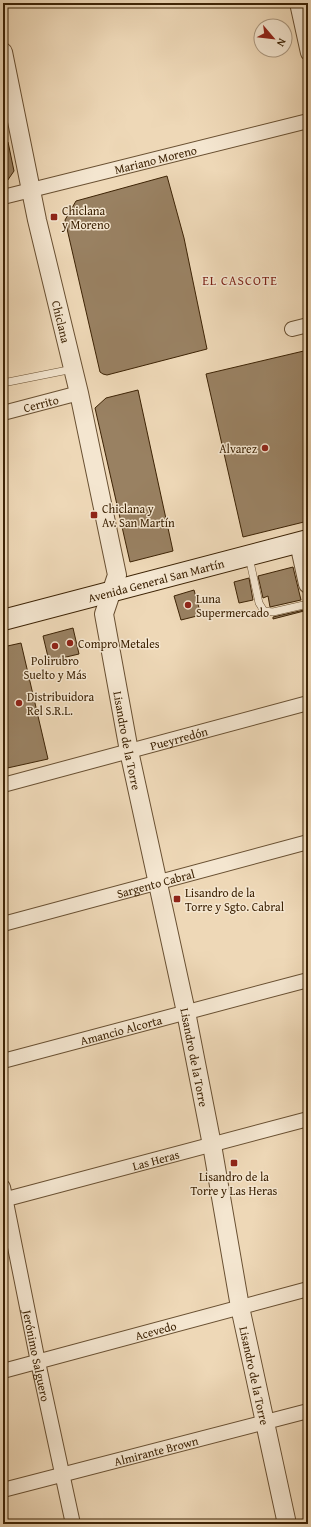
<svg xmlns="http://www.w3.org/2000/svg" width="311" height="1527" font-family="'Gentium Book Plus',serif">
<style>
.building{fill:#998162;stroke:#3d2305}
.lines{fill:none;stroke-linecap:round;stroke-linejoin:round}
.service-casing{stroke:#695032;stroke-width:8}
.minor-casing{stroke:#695032;stroke-width:16}
.tertiary-casing{stroke:#695032;stroke-width:20}
.secondary-casing{stroke:#3d2305;stroke-width:22}
.service{stroke:#f4e6d0;stroke-width:7}
.minor{stroke:#f4e6d0;stroke-width:14}
.tertiary{stroke:#f4e6d0;stroke-width:18}
.secondary{stroke:#f4e6d0;stroke-width:20}
.poi-dot{fill:#8f2418;stroke:#f4e6d0;stroke-width:1.5}
.labels{text-anchor:middle;dominant-baseline:central;stroke-width:3;stroke-linejoin:round;paint-order:stroke}
.street-label{font-size:12px;fill:#3d2305;stroke:#f4e6d0}
.poi-label{font-size:12px;fill:#3d2305;stroke:#f4e6d0;text-anchor:start}
.neighbourhood-label{font-size:13px;letter-spacing:1px;fill:#7a1f14;stroke:#f4e6d0}
</style>
<rect width="100%" height="100%" fill="#eed8b7"/>
<filter id="stains"><feTurbulence type="fractalNoise" baseFrequency=".005" numOctaves="4"/><feColorMatrix values="0 0 0 0 .2 0 0 0 0 .09 0 0 0 0 .02 0 0 0 .5 -.17"/></filter>
<radialGradient id="worn" r=".72"><stop offset=".6" stop-color="#630" stop-opacity="0"/><stop offset="1" stop-color="#630" stop-opacity=".3"/></radialGradient>
<g class="building">
<polygon points="8,142 14,171 3,187 3,143"/>
<polygon points="167,176 184,238 207,349 107,375 103,374 100,372 65,220 76,201"/>
<polygon points="308,350 308,521 243,537 206,374"/>
<polygon points="138,390 173,551 130,562 95,408 106,398"/>
<polygon points="293,567 301,600 270,607 268,596 263,598 258,576"/>
<polygon points="249,578 253,600 239,603 234,582"/>
<polygon points="194,590 201,615 181,620 174,596"/>
<polygon points="304,610 304,611 273,619 273,617"/>
<polygon points="73,628 79,654 49,661 43,636"/>
<polygon points="21,643 48,759 3,769 3,647"/>
</g>
<g class="lines">
<g class="service-casing">
<g id="service">
<polyline points="3,383 73,369"/>
<polyline points="249,557 259,603 264,611 273,612 308,604"/>
</g>
</g>
<g class="minor-casing">
<g id="minor">
<polyline points="297,3 308,53"/>
<path id="s1" d="M3 197 308 121"/>
<polyline points="292,329 308,325"/>
<path id="s2" d="M3 413 79 393"/>
<path id="s3" d="M3 785 308 703"/>
<path id="s4" d="M3 924 308 842"/>
<path id="s5" d="M3 1061 308 980"/>
<path id="s6" d="M3 1187 38 1362 73 1524"/>
<path id="s7" d="M3 1200 308 1119"/>
<path id="s8" d="M3 1371 308 1289"/>
<path id="s9" d="M3 1490 308 1411"/>
</g>
</g>
<g class="tertiary-casing">
<g id="tertiary">
<path id="s10" d="M3 52 37 220 79 393 117 575 104 614 129 751 186 1012 212 1145 240 1307 287 1524"/>
<polyline points="299,543 308,584"/>
</g>
</g>
<g class="secondary-casing">
<g id="secondary">
<path id="s11" d="M3 620 308 540"/>
</g>
</g>
<use href="#service" class="service"/>
<use href="#minor" class="minor"/>
<use href="#tertiary" class="tertiary"/>
<use href="#secondary" class="secondary"/>
</g>
<g class="poi-dot">
<rect x="50" y="213" width="8" height="8" rx="2"/>
<circle cx="265" cy="448" r="4"/>
<rect x="90" y="511" width="8" height="8" rx="2"/>
<circle cx="188" cy="605" r="4"/>
<circle cx="70" cy="643" r="4"/>
<circle cx="55" cy="646" r="4"/>
<circle cx="19" cy="703" r="4"/>
<rect x="173" y="895" width="8" height="8" rx="2"/>
<rect x="230" y="1159" width="8" height="8" rx="2"/>
</g>
<g class="labels">
<g class="street-label">
<text stroke="none"><textPath href="#s1" startOffset="157">Mariano Moreno</textPath></text>
<text stroke="none"><textPath href="#s10" startOffset="276">Chiclana</textPath></text>
<text stroke="none"><textPath href="#s2" startOffset="39">Cerrito</textPath></text>
<text stroke="none"><textPath href="#s11" startOffset="158">Avenida General San Martín</textPath></text>
<text stroke="none"><textPath href="#s3" startOffset="182">Pueyrredón</textPath></text>
<text stroke="none"><textPath href="#s10" startOffset="705">Lisandro de la Torre</textPath></text>
<text stroke="none"><textPath href="#s4" startOffset="158">Sargento Cabral</textPath></text>
<text stroke="none"><textPath href="#s5" startOffset="122">Amancio Alcorta</textPath></text>
<text stroke="none"><textPath href="#s10" startOffset="1029">Lisandro de la Torre</textPath></text>
<text stroke="none"><textPath href="#s7" startOffset="158">Las Heras</textPath></text>
<text stroke="none"><textPath href="#s8" startOffset="158">Acevedo</textPath></text>
<text stroke="none"><textPath href="#s6" startOffset="172">Jerónimo Salguero</textPath></text>
<text stroke="none"><textPath href="#s10" startOffset="1353">Lisandro de la Torre</textPath></text>
<text stroke="none"><textPath href="#s9" startOffset="158">Almirante Brown</textPath></text>
</g>
<g class="poi-label">
<text x="62" y="210">Chiclana<tspan x="62" dy="14">y Moreno</tspan></text>
<text x="257" y="448" text-anchor="end">Alvarez</text>
<text x="102" y="508">Chiclana y<tspan x="102" dy="14">Av. San Martín</tspan></text>
<text x="196" y="598">Luna<tspan x="196" dy="14">Supermercado</tspan></text>
<text x="78" y="643">Compro Metales</text>
<text x="55" y="660" text-anchor="middle">Polirubro<tspan x="55" dy="14">Suelto y Más</tspan></text>
<text x="27" y="696">Distribuidora<tspan x="27" dy="14">Rel S.R.L.</tspan></text>
<text x="185" y="892">Lisandro de la<tspan x="185" dy="14">Torre y Sgto. Cabral</tspan></text>
<text x="234" y="1176" text-anchor="middle">Lisandro de la<tspan x="234" dy="14">Torre y Las Heras</tspan></text>
</g>
<g class="neighbourhood-label">
<text x="240" y="280">EL CASCOTE</text>
</g>
</g>
<rect width="311" height="1527" fill="none" stroke="#eed8b7" stroke-width="16"/>
<rect x="4" y="4" width="303" height="1519" fill="none" stroke="#3d2305" stroke-width="2"/>
<rect x="8" y="8" width="295" height="1511" fill="none" stroke="#3d2305"/>
<g transform="translate(273 38) rotate(118)"><circle r="19" fill="#f4e6d0" stroke="#ab987f"/>
<path d="M0-3L7 15L0 10L-7 15Z" fill="#8f2418"/>
<text y="-6" font-size="11" font-weight="bold" text-anchor="middle" fill="#3d2305">N</text>
</g>
<rect width="100%" height="100%" filter="url(#stains)"/>
<rect width="100%" height="100%" fill="url(#worn)"/>
</svg>
